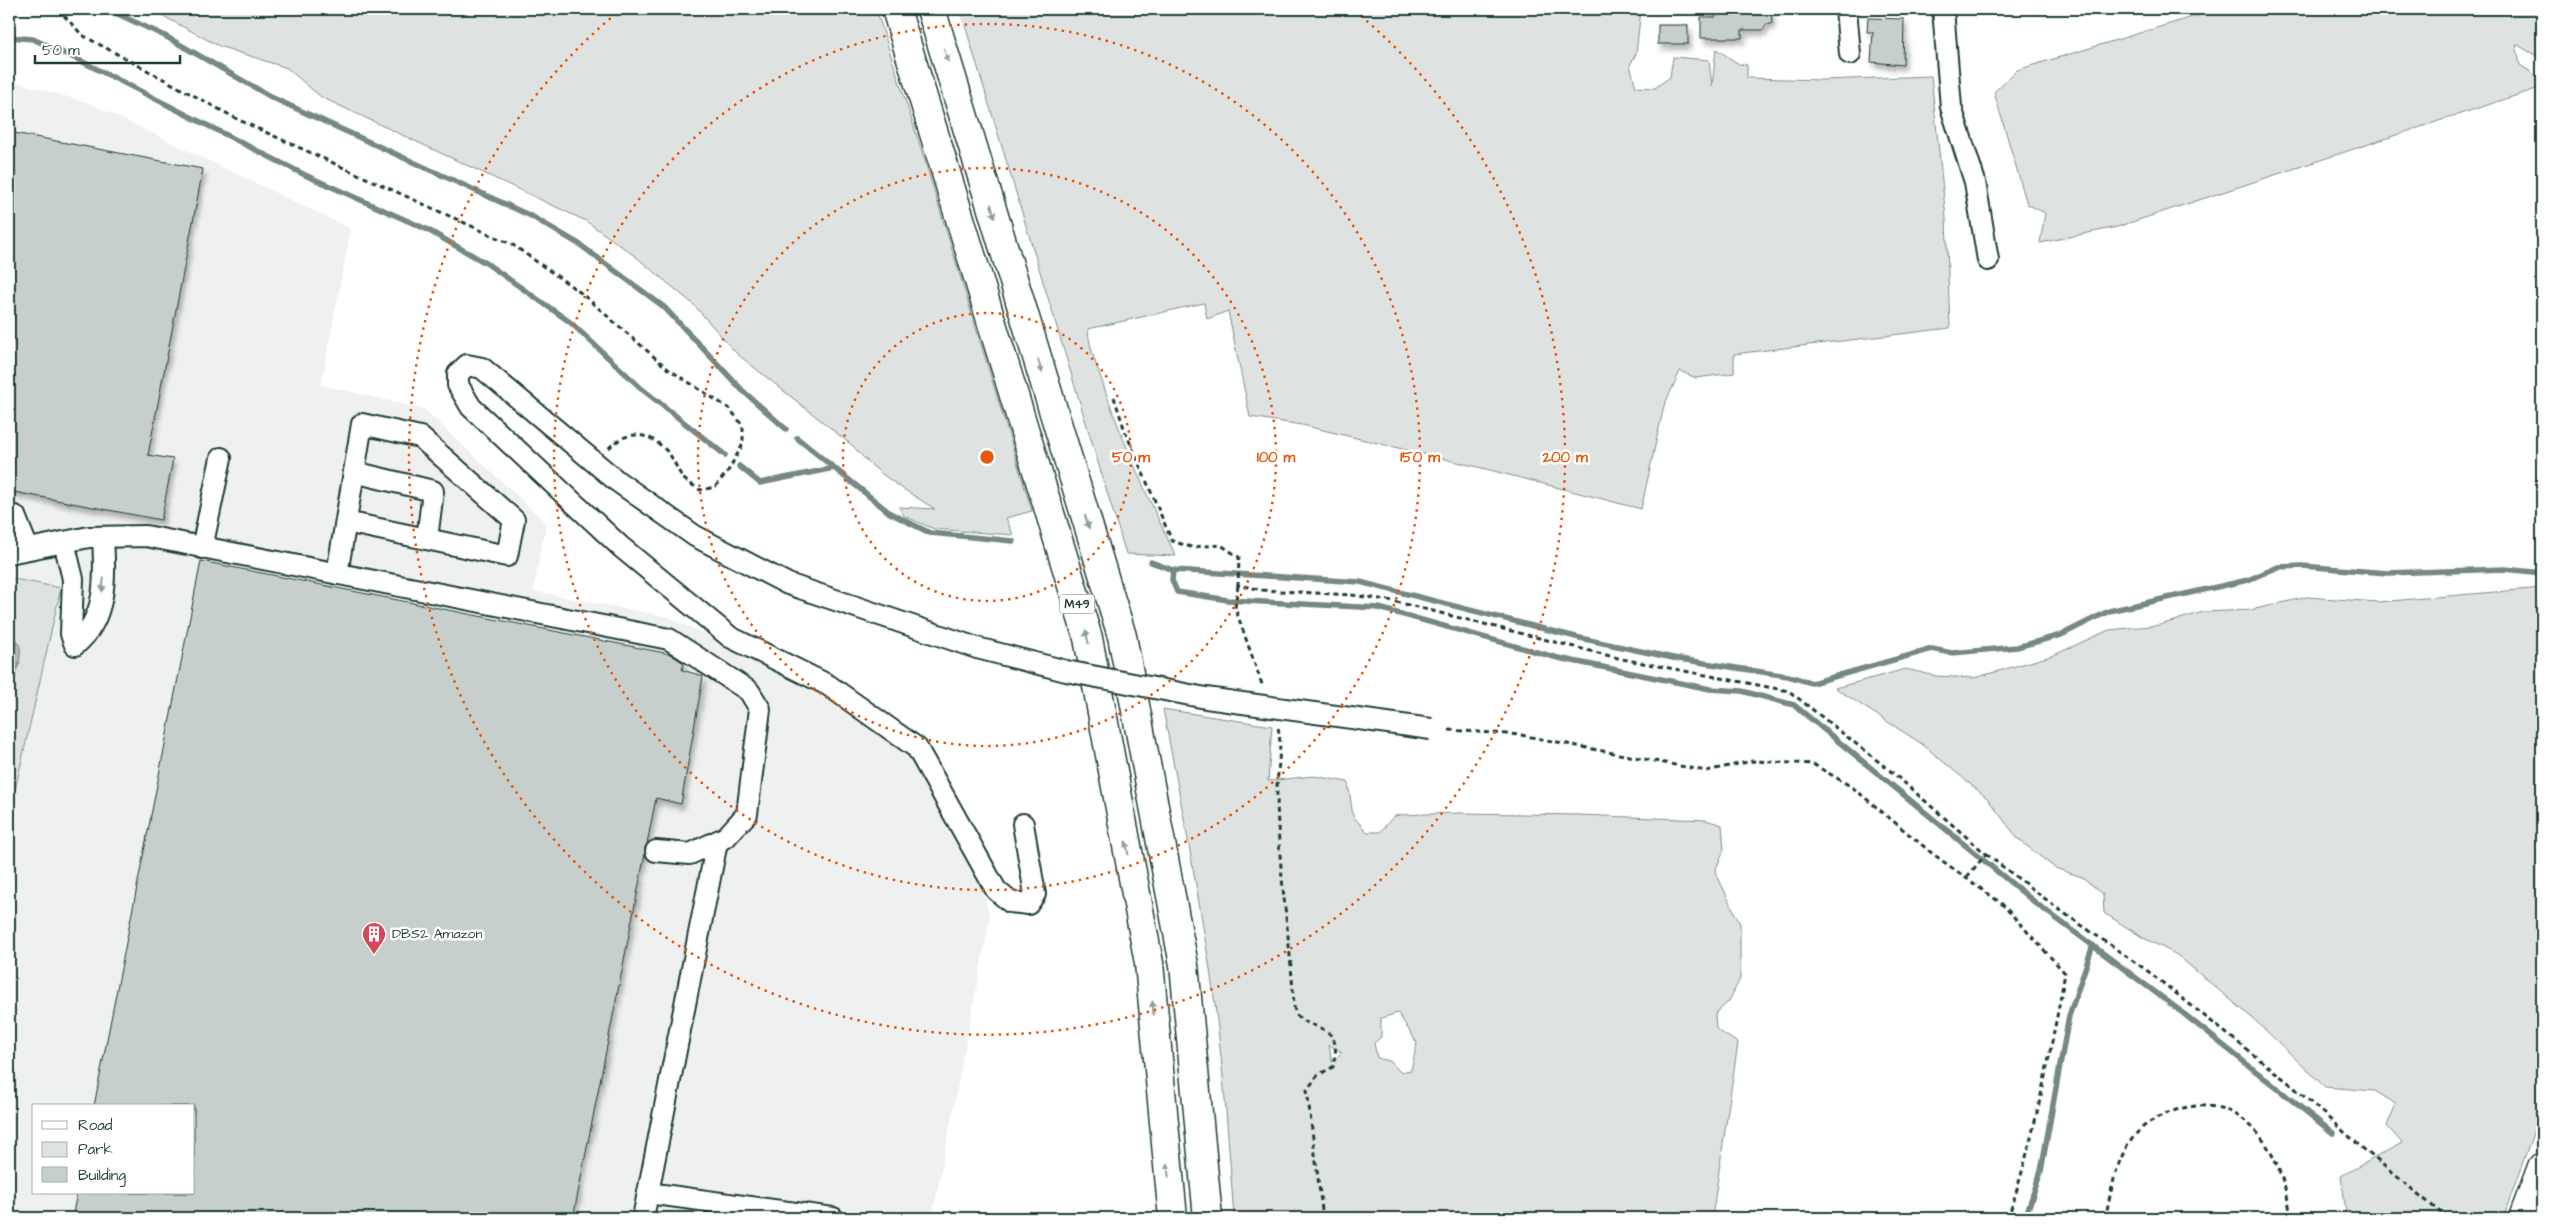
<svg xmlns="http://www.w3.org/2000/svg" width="2551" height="1227" font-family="'Architects Daughter',sans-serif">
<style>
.built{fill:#eef1f0;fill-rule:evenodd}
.green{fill:#dee3e2;stroke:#7e908b;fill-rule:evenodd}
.water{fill:#afbab7;stroke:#758883}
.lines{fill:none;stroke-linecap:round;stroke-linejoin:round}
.stream{stroke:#758883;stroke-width:5.5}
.building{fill:#c7cfcc;stroke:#1f3d34;filter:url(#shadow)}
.minor-casing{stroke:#1f3d34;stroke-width:24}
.highway-casing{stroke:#1f3d34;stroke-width:31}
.path{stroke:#1f3d34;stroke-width:3;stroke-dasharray:5 4;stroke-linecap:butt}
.minor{stroke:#fff;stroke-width:20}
.highway{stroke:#fff;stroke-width:28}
.minor-bridge-casing{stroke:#1f3d34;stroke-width:24;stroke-linecap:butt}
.minor-bridge{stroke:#fff;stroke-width:20}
.oneway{fill:#8f9e9a}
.ring{fill:none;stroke:#e8590c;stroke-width:2.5;stroke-dasharray:2.5 5}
.labels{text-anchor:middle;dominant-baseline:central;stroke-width:5;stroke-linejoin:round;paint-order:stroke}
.shield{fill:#fff;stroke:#627771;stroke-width:1}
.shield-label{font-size:12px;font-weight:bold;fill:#1f3d34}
.poi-label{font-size:14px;fill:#1f3d34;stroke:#fff;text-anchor:start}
.centre{fill:#e8590c;stroke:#fff;stroke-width:2.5}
.ring-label{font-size:15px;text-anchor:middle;font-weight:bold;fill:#e8590c;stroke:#fff;stroke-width:5;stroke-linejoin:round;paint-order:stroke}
</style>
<defs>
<filter id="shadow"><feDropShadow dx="3" dy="5.5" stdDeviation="2.5" flood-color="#0004"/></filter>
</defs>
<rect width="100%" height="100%" fill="#fff"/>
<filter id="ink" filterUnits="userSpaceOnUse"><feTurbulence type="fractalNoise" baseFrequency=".02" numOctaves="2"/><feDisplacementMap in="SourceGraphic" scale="10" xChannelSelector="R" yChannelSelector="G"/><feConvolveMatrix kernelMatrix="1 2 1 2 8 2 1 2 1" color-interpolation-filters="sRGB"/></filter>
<g filter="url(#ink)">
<path class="built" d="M9 80 89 103 351 229 321 385 424 409 546 523 533 591 668 617 810 683 902 746 915 761 932 785 983 889 990 918 932 1218H9V817L61 588 9 578ZM34 1106H194V1193H34Z"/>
<g class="green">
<path d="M150 9H876L924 158 1032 511 1006 518 1013 535 934 529 904 516 899 507 935 509C905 490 876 474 853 446L736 353 693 304 635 256 586 221 321 97 287 68 219 46Z"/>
<path d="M960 9H1641L1636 54 1630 65 1636 87 1655 88 1670 77 1673 57 1709 60 1712 87 1716 49 1739 64 1747 65V78L1823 80 1931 76 1946 218 1950 328 1734 354V373L1696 378 1680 371 1664 406 1641 509 1478 467 1302 425 1250 417 1228 311 1207 319 1204 303 1088 329C1089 349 1098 368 1104 387 1124 445 1149 501 1176 556L1126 554Z"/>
<polygon points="2219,9 2493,9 2493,11 2542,9 2542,59 2516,44 2520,65 2542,79 2542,87 2117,227 2040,243 2045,213 2027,204 1994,92 2017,70"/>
<polygon points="9,578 61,588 13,799 9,799 9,687 20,663 11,633 9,632"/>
<polygon points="2542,588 2542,1108 2503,1218 2347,1218 2341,1176 2402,1143 2387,1126 2396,1104 2375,1091 2325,1087 2257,1022 2177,955 2142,937 2104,913 2103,894 2082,877 2055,868 2018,839 1987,798 1922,744 1835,688 1906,669 1935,676 1974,678 2054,655 2109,630 2160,625 2203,612 2251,610 2307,597 2378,602"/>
<path d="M1163 709 1272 726 1268 781 1313 776 1348 782 1353 816 1367 832H1380L1393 817 1399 815 1461 813 1578 815 1706 820 1722 825 1724 850 1715 871 1740 924V979L1729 1001 1715 1014 1716 1029 1738 1043 1712 1218H1234C1229 1147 1224 1075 1215 1004 1201 905 1182 807 1163 709ZM1398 1013 1417 1043 1411 1070 1400 1072 1390 1061 1377 1058 1374 1043 1381 1037V1018ZM1329 1045 1342 1052 1332 1062Z"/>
</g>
<path class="water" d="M9 632C30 646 17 669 9 687Z"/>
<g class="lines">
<g class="stream">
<polyline points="107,9 165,36 273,98 531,216 579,244 664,307 742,390 786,429"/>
<polyline points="9,37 33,39 83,62 305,175 426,229 486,263 570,322 642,389 725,455"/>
<polyline points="797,438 890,513 930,533 1013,541"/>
<polyline points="739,466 760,483 834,468"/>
<polyline points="1151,562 1173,570 1360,582 1580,638 1673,658 1788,676 1812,683 1932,649 1952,653 2017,647 2061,635 2109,611 2248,580 2278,567 2302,566 2387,573 2505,569 2542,573"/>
<polyline points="1173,570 1172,580 1177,592 1228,600 1379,608 1558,658 1710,689 1742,691 1794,705 2037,904 2179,1010 2333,1133"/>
<polyline points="2025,1218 2041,1171 2069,1016 2093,945"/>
</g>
</g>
<g class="building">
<polygon points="1716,9 1771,9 1772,24 1766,24 1763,30 1742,30 1742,38 1701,38 1701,17 1716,17"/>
<polygon points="1868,18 1904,19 1903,65 1871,62 1873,32 1867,32"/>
<rect x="1658" y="25" width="30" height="19"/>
<polygon points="9,132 203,169 148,455 173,459 161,520 9,491"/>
<polygon points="201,561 670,654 684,663 682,670 703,676 681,804 656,798 573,1218 72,1218 77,1193 194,1193 194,1106 94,1106"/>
</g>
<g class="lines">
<g class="minor-casing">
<g id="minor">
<polyline points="1846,9 1850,54"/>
<polyline points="1943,9 1951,107 1975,182 1988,260"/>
<polyline points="354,472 433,491 427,539"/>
<polyline points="15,516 28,549"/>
<path d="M64 542 73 579 71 634 75 645C108 618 105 575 103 537"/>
<polyline points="202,548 221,458"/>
<polyline points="9,553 89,537 146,536 669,639 749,691 760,709 747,814 726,837 690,854 656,851"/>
<polyline points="337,574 362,424 420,437 514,520 507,556 346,522"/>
<polyline points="977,648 788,584 695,536 617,481 482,368 467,365 458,374 458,385 471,407 621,547 730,637 828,685 917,748 996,890 1010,902 1028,904 1035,894 1023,824"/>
<polyline points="648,1193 833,1218"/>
<polyline points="643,1218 717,842"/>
</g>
</g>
<g class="highway-casing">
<g id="highway">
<polyline points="896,9 1088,638 1149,963 1173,1218"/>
<polyline points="931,9 1122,636 1184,965 1208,1218"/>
<polyline points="2523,1218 2542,1167"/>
</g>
</g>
<g class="path">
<path d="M58 9 82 35 239 120 513 245 581 293 668 369 730 409 743 426V444L728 471 715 487 700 490C695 486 688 483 684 479 678 472 675 462 670 455 652 432 628 427 607 450"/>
<polyline points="1114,397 1125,431 1172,541 1191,547 1221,545 1239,557 1238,585 1262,590 1352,595 1393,601 1622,659 1789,691 1893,773 1986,854 1966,878"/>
<polyline points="1238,585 1235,608 1263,687"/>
<path d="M1278 728C1283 745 1276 777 1277 796 1278 867 1290 936 1294 1006 1296 1036 1347 1013 1333 1067L1318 1075 1307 1090 1323 1218"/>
<path d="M1449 730 1521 735 1706 771 1752 761 1813 764 1852 787 1933 854 2002 904 2065 973C2050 1055 2034 1139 2008 1218"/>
<polyline points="1986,854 2064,913 2149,972 2289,1083 2360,1146 2447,1218"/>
<path d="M2105 1218C2111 1194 2115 1163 2130 1142 2141 1125 2157 1116 2176 1110 2249 1088 2283 1158 2291 1218"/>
</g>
<use href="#minor" class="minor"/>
<use href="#highway" class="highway"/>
<g class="minor-bridge-casing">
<polyline id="minor-bridge" points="977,648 1066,671 1206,698 1431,729"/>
</g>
<use href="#minor-bridge" class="minor-bridge"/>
</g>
<defs><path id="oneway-solid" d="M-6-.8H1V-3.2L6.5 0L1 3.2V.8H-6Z" transform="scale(1.25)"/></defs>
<g class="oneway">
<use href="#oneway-solid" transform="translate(946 55) rotate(73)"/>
<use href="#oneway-solid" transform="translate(993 211) rotate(73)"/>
<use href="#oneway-solid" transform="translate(1040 366) rotate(73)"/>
<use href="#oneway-solid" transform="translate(1087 522) rotate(73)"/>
<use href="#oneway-solid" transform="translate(103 585) rotate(96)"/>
<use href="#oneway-solid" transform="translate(1087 637) rotate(-104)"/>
<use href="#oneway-solid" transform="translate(1127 848) rotate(-101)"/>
<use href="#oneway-solid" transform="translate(1153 1008) rotate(-95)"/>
<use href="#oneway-solid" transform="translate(1168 1170) rotate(-95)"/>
</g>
</g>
<g class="ring">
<circle cx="987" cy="457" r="144"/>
<circle cx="987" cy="457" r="289"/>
<circle cx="987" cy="457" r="433"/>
<path d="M1355 11A578 578 0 1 1 619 11"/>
</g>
<defs>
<g id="building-pin" transform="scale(1.25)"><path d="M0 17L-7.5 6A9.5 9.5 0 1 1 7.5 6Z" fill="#d1495b" stroke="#fff"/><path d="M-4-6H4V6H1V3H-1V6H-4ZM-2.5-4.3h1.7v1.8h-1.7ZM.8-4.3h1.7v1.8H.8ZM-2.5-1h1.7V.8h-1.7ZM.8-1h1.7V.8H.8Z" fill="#fff"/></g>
</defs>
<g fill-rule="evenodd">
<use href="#building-pin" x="374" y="934"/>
</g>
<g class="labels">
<rect class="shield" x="1059.5" y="594.5" width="35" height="19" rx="4"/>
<g class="shield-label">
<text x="1077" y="604">M49</text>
</g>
<g class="poi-label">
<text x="392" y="934">DBS2 Amazon</text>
</g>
</g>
<circle cx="987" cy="457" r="8" class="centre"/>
<g class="ring-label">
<text x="1131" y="462">50 m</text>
<text x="1276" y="462">100 m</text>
<text x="1420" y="462">150 m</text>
<text x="1565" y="462">200 m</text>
</g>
<rect width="2551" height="1227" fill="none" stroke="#fff" stroke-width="30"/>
<rect x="15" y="15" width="2521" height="1197" fill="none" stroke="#1f3d34" stroke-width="2" filter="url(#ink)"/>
<rect x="32" y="1104" width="162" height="90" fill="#ffffff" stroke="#a5b1ae"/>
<rect x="42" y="1121" width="25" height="8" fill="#ffffff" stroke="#a5b1ae"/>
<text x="78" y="1130" font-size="15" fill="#1f3d34">Road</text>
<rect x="42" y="1142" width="25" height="15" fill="#dee3e2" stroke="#a5b1ae"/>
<text x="78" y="1154" font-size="15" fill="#1f3d34">Park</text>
<rect x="42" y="1167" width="25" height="15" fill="#c7cfcc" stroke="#a5b1ae"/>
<text x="78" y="1180" font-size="15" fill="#1f3d34">Building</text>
<path d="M35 55v8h145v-8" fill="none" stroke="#1f3d34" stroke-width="2.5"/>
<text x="42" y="55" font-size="15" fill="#1f3d34" stroke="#ffffff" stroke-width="4" paint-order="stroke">50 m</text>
</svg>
